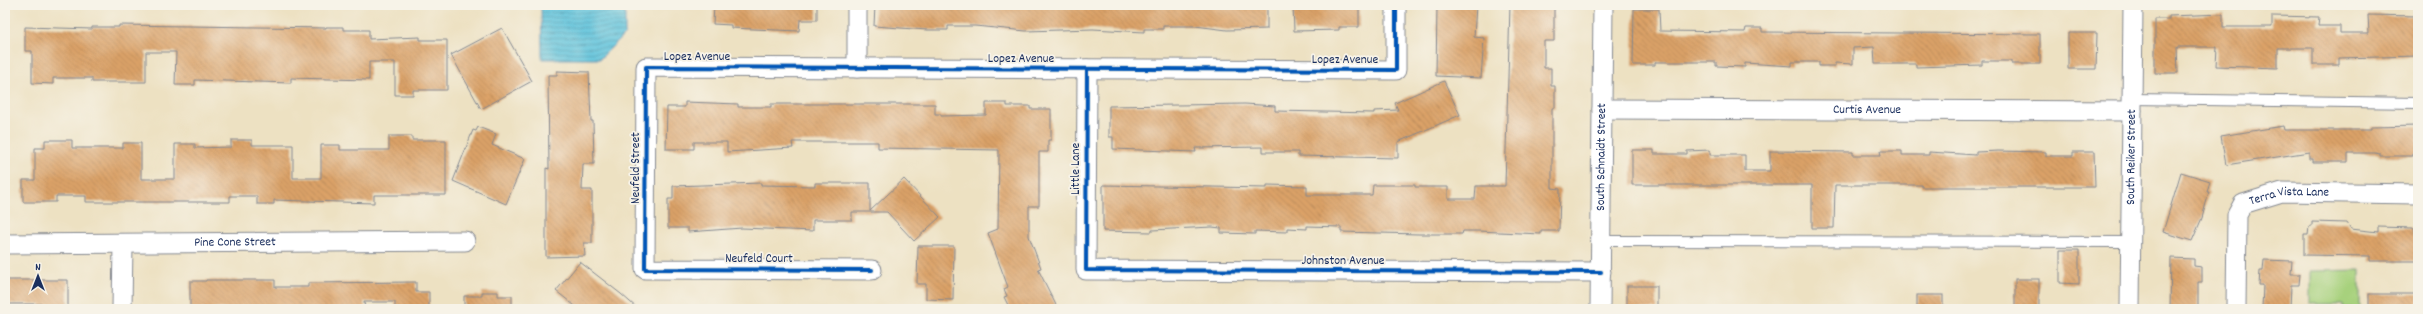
<svg xmlns="http://www.w3.org/2000/svg" width="2423" height="314" font-family="Dekko,sans-serif">
<style>
.green{fill:#a7d17d;stroke:#61806e}
.water{fill:url(#water-rules);stroke:#3c799d}
.building{fill:url(#building-back-hatch)}
.lines{fill:none;stroke-linecap:round;stroke-linejoin:round}
.service-casing{stroke:#848890;stroke-width:12}
.minor-casing{stroke:#848890;stroke-width:21}
.service{stroke:#fff;stroke-width:10}
.minor{stroke:#fff;stroke-width:19}
.cycleway-casing{stroke:#f7f3e8;stroke-width:6}
.cycleway{stroke:#0057b8;stroke-width:4}
.labels{text-anchor:middle;dominant-baseline:central;stroke-width:3.5;stroke-linejoin:round;paint-order:stroke}
.street-label{font-size:13px;fill:#1b2f5e;stroke:#f7f3e8}
</style>
<defs>
<pattern id="water-rules" width="6" height="5" patternUnits="userSpaceOnUse"><rect width="6" height="5" fill="#5ec3dc"/><path d="M0 2.5h6" fill="none" stroke="#4d9fb6"/></pattern>
<pattern id="building-back-hatch" width="6" height="6" patternUnits="userSpaceOnUse"><rect width="6" height="6" fill="#dba268"/><path d="M-1 5l2 2M0 0l6 6M5-1l2 2" fill="none" stroke="#b18459"/></pattern>
</defs>
<rect width="100%" height="100%" fill="#f7f3e8"/>
<filter id="ink" filterUnits="userSpaceOnUse"><feTurbulence type="fractalNoise" baseFrequency=".025" numOctaves="2"/><feDisplacementMap in="SourceGraphic" scale="8" xChannelSelector="R" yChannelSelector="G"/><feConvolveMatrix kernelMatrix="1 2 1 2 8 2 1 2 1" color-interpolation-filters="sRGB"/></filter>
<filter id="wash" filterUnits="userSpaceOnUse"><feTurbulence type="fractalNoise" baseFrequency=".012" numOctaves="4" result="noise"/><feDisplacementMap in="SourceGraphic" scale="16" xChannelSelector="R" yChannelSelector="G"/><feGaussianBlur stdDeviation="0.9" result="paint"/><feColorMatrix in="noise" values="0 0 0 0 0 0 0 0 0 0 0 0 0 0 0 0 0 1.4 0 .05"/><feComposite in="paint" operator="in"/></filter>
<g filter="url(#wash)">
<rect width="100%" height="100%" fill="#ede1c2"/>
<polygon class="green" points="2360,270 2360,308 2344,308 2344,304 2310,304 2310,271"/>
<polygon class="water" points="541,5 625,5 625,34 600,59 542,59"/>
<g id="blocks">
<g class="building">
<polygon points="714,5 817,5 817,20 800,20 799,31 731,28 731,25 713,24"/>
<polygon points="875,5 1267,5 1267,29 1227,30 1195,26 1163,26 1163,29 1144,29 1144,32 1093,29 1026,31 975,26 948,26 948,30 927,30 874,26"/>
<polygon points="1293,5 1359,5 1359,27 1339,27 1339,30 1294,31"/>
<polygon points="1437,5 1476,5 1474,37 1484,38 1481,78 1436,76"/>
<polygon points="1510,5 1554,5 1554,41 1544,41 1544,68 1551,68 1551,86 1555,86 1555,108 1552,108 1552,188 1560,189 1559,231 1541,231 1541,234 1478,231 1463,231 1462,234 1419,234 1341,232 1341,227 1307,226 1307,229 1287,228 1287,232 1255,231 1255,234 1221,233 1221,228 1212,227 1152,230 1152,232 1103,231 1103,185 1267,188 1267,185 1307,186 1307,195 1372,195 1373,185 1415,185 1415,187 1448,187 1448,199 1475,199 1476,186 1505,186"/>
<polygon points="1634,9 1659,9 1660,31 1745,32 1746,28 1762,28 1762,32 2040,34 2040,64 2012,64 2012,61 1982,61 1982,65 1916,67 1916,64 1875,64 1874,47 1853,48 1853,64 1835,63 1835,66 1819,66 1819,62 1792,62 1792,66 1745,63 1745,67 1716,66 1716,62 1655,62 1655,65 1633,65"/>
<polygon points="2223,14 2223,27 2272,27 2272,16 2319,17 2318,26 2340,26 2340,33 2369,33 2368,15 2417,16 2418,56 2339,58 2339,65 2313,65 2313,48 2278,48 2278,68 2216,66 2217,47 2177,47 2178,73 2155,73 2155,19 2169,19 2169,16"/>
<polygon points="119,25 326,28 326,27 343,27 343,30 369,30 369,39 420,37 420,40 447,40 447,90 413,90 413,95 395,95 395,62 369,62 369,80 291,78 291,83 195,80 195,85 175,85 176,52 146,52 146,82 92,82 92,78 53,78 53,84 32,83 32,51 25,51 25,27 92,29 92,27 119,27"/>
<polygon points="502,28 532,81 481,109 451,55"/>
<polygon points="2068,33 2097,33 2096,69 2068,69"/>
<polygon points="557,71 589,72 591,121 593,121 594,164 583,164 582,190 592,190 592,243 584,243 585,256 546,257 546,168 549,169 548,75 557,75"/>
<polygon points="1444,81 1460,115 1398,142 1398,158 1298,156 1298,152 1263,152 1263,147 1195,148 1196,152 1113,149 1113,137 1109,137 1109,106 1245,104 1275,106 1275,111 1374,113 1374,111 1398,110 1395,103"/>
<polygon points="685,102 738,104 738,107 771,107 771,104 935,104 935,114 941,114 941,116 986,115 986,103 1007,103 1007,106 1030,106 1030,109 1051,109 1051,140 1048,140 1048,152 1039,152 1039,206 1029,206 1029,236 1041,268 1038,269 1058,309 1010,309 1004,297 1007,296 1004,289 1008,287 988,233 998,229 999,150 878,148 878,142 792,142 793,148 727,152 727,142 694,142 694,149 666,149 667,107 685,107"/>
<polygon points="2283,126 2284,130 2371,130 2371,127 2418,126 2418,154 2413,154 2413,156 2380,156 2380,154 2375,153 2348,153 2348,162 2313,162 2313,159 2309,159 2309,152 2226,165 2221,136"/>
<polygon points="478,127 496,134 492,145 525,159 506,204 453,181 473,130 476,131"/>
<polygon points="389,136 412,136 412,140 446,140 446,195 374,195 374,203 274,200 274,204 257,204 257,196 230,196 230,202 86,202 86,196 56,196 56,202 23,202 23,180 35,180 35,148 45,148 45,140 72,140 72,148 123,148 123,143 141,143 141,179 175,179 175,144 195,144 195,148 231,147 231,140 252,140 252,145 293,145 293,178 321,178 321,145 340,145 340,150 389,150"/>
<polygon points="1632,150 1654,150 1654,154 1687,154 1687,151 1710,150 1710,155 1745,155 1745,171 1770,171 1770,151 1853,152 1853,155 1881,155 1880,151 1902,151 1902,155 1929,155 1929,152 1976,155 1976,152 1998,151 2046,152 2046,156 2073,156 2073,152 2094,152 2095,187 1922,187 1922,185 1835,185 1834,228 1812,228 1812,185 1632,185"/>
<polygon points="2181,172 2210,181 2207,192 2209,192 2202,218 2192,241 2163,232"/>
<polygon points="904,179 940,217 914,241 887,212 852,212 852,220 813,220 813,231 742,228 688,232 688,228 668,228 668,199 673,199 673,186 761,183 761,185 815,186 815,183 870,183 870,211"/>
<polygon points="2312,222 2347,223 2351,229 2378,232 2378,227 2413,228 2418,238 2418,261 2370,261 2370,256 2304,255 2304,234 2308,234 2309,226 2312,226"/>
<polygon points="918,246 954,246 953,300 926,299 926,284 917,284"/>
<polygon points="2060,250 2079,250 2079,284 2060,283"/>
<polygon points="2171,258 2194,259 2194,266 2202,267 2202,282 2198,282 2198,309 2170,309"/>
<polygon points="2264,260 2292,261 2291,274 2300,274 2299,285 2291,285 2290,309 2262,309 2263,285 2259,285 2260,271 2263,271"/>
<polygon points="580,262 621,294 638,309 579,309 556,291"/>
<rect x="2015" y="279" width="24" height="30"/>
<polygon points="5,280 68,280 68,309 41,309 41,304 5,304"/>
<polygon points="206,280 275,280 275,287 308,287 308,283 416,282 416,292 429,292 429,309 395,309 395,302 364,302 365,309 190,309 190,281 206,281"/>
<rect x="1627" y="286" width="30" height="23"/>
<polygon points="482,292 498,292 498,296 512,296 512,309 464,309 464,296 482,296"/>
<rect x="2369" y="294" width="49" height="15"/>
<rect x="1917" y="295" width="26" height="14"/>
</g>
</g>
</g>
<g filter="url(#ink)">
<use href="#blocks" fill-opacity="0" stroke="#848890" stroke-width="1"/>
<g class="lines">
<g class="service-casing">
<g id="service">
<polyline points="2132,99 2418,103"/>
<polyline points="1601,241 2131,242"/>
</g>
</g>
<g class="minor-casing">
<g id="minor">
<polyline points="857,68 857,5"/>
<polyline points="1087,69 1086,270 1601,272"/>
<path id="s1" d="M1602 109 2132 111"/>
<path id="s2" d="M5 244 465 241"/>
<polyline points="872,270 645,269 646,67 1396,70 1396,5"/>
<polyline points="122,309 123,244"/>
<path id="s3" d="M1600 309 1603 5"/>
<path id="s4" d="M2130 309 2133 5"/>
<path id="s5" d="M2236 309 2237 215 2243 204 2282 192 2418 194"/>
</g>
</g>
<use href="#service" class="service"/>
<use href="#minor" class="minor"/>
<g class="cycleway-casing">
<g id="cycleway">
<polyline points="1087,69 1086,270 1601,272"/>
<polyline points="872,270 645,269 646,67 1396,70 1396,5"/>
</g>
</g>
<use href="#cycleway" class="cycleway"/>
</g>
</g>
<g class="labels">
<g class="street-label">
<text x="697" y="57">Lopez Avenue</text>
<text x="1021" y="59">Lopez Avenue</text>
<text x="1345" y="60">Lopez Avenue</text>
<text stroke="none"><textPath href="#s1" startOffset="265">Curtis Avenue</textPath></text>
<text stroke="none"><textPath href="#s3" startOffset="152">South Schnaidt Street</textPath></text>
<text stroke="none"><textPath href="#s4" startOffset="152">South Reiker Street</textPath></text>
<text transform="translate(636 168) rotate(-90)">Neufeld Street</text>
<text transform="translate(1076 169) rotate(-90)">Little Lane</text>
<text stroke="none"><textPath href="#s5" startOffset="154">Terra Vista Lane</textPath></text>
<text stroke="none"><textPath href="#s2" startOffset="230">Pine Cone Street</textPath></text>
<text x="759" y="259">Neufeld Court</text>
<text x="1343" y="261">Johnston Avenue</text>
</g>
</g>
<rect width="2423" height="314" fill="none" stroke="#f7f3e8" stroke-width="20"/>
<g transform="translate(38 276)" stroke="#f7f3e8" stroke-width="3" paint-order="stroke">
<path d="M0-3L7 15L0 10L-7 15Z" fill="#1b2f5e"/>
<text y="-6" font-size="11" font-weight="bold" text-anchor="middle" fill="#1b2f5e">N</text>
</g>
</svg>
